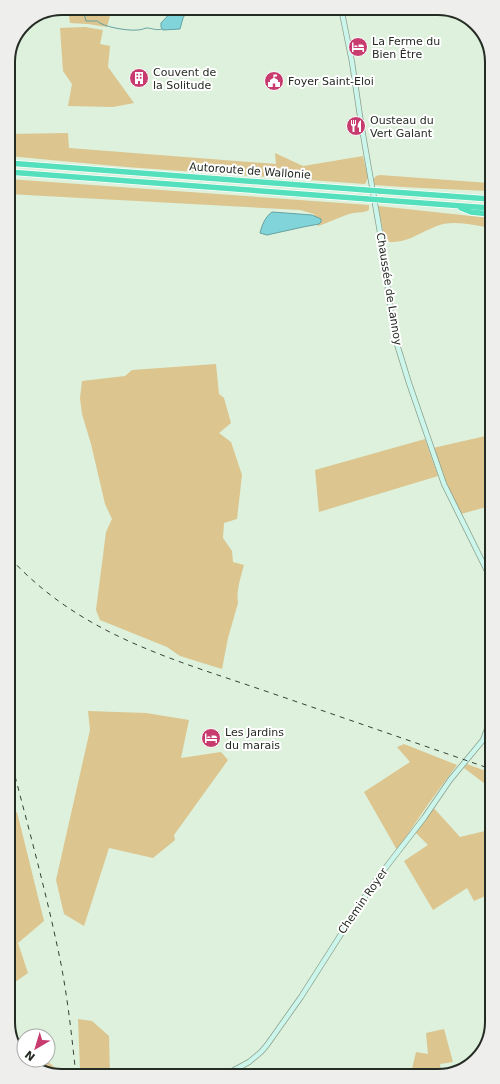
<svg xmlns="http://www.w3.org/2000/svg" width="500" height="1084" font-family="'DejaVu Sans',sans-serif">
<style>
.green{fill:#dcc58e}
.water{fill:#81d4da;stroke:#65a2a3}
.lines{fill:none;stroke-linecap:round;stroke-linejoin:round}
.stream{stroke:#65a2a3;stroke-width:1}
.secondary-casing{stroke:#8c9f8c;stroke-width:6}
.highway-casing{stroke:#fff;stroke-width:7}
.secondary{stroke:#ccf6eb;stroke-width:4.5}
.highway{stroke:#55e0bd;stroke-width:5.5}
.rail{stroke:#384037;stroke-width:1;stroke-dasharray:5 5;stroke-linecap:butt}
.highway-bridge-casing{stroke:#fff;stroke-width:7;stroke-linecap:butt}
.highway-bridge{stroke:#55e0bd;stroke-width:5.5}
.labels{text-anchor:middle;dominant-baseline:central;stroke-width:4;stroke-linejoin:round;paint-order:stroke}
.poi-label{font-size:11px;fill:#252c24;stroke:#fff;text-anchor:start}
.street-label{font-size:11px;fill:#252c24;stroke:#fff}
.rim{fill:none;stroke:#252c24;stroke-width:2}
</style>
<rect width="100%" height="100%" fill="#ddf1dc"/>
<g class="green">
<polygon points="65,8 112,8 107,27 88,24 70,23 68,9"/>
<polygon points="85,27 103,30 100,44 110,46 108,67 134,103 113,107 68,106 72,84 63,71 60,28"/>
<polygon points="68,133 69,148 276,164 275,153 303,166 363,156 368,178 365,184 126,167 8,156 8,134"/>
<path d="M380 175 489 183V191C451 189 413 188 374 185L373 180 376 176Z"/>
<path d="M8 179 369 205V210C364 213 359 212 353 213 341 216 330 222 318 226L314 214 300 210 8 194Z"/>
<path d="M378 206 490 218V228C475 225 459 221 443 224 424 229 406 246 385 241Z"/>
<path d="M216 364 219 394 224 398 231 423 219 433 231 442 242 475 237 519 224 523 223 538 232 551 233 562 244 565C241 577 236 590 238 603L228 638 222 669 180 656 167 647 100 620 96 610 106 532 112 519 105 504 91 444 82 414 80 398 82 381 125 376 132 370Z"/>
<polygon points="490,435 490,506 461,514 450,492 433,448"/>
<polygon points="425,439 438,476 319,512 315,470"/>
<polygon points="88,711 146,713 189,720 181,758 221,752 228,760 174,835 175,840 153,858 109,848 84,926 64,914 56,880 90,730"/>
<polygon points="404,744 457,765 429,803 397,850 364,792 410,762 397,747"/>
<polygon points="467,764 491,773 491,791 484,783 464,768"/>
<polygon points="432,806 460,837 485,831 491,851 492,893 474,901 467,888 433,910 404,861 428,845 414,831"/>
<polygon points="17,812 44,921 18,943 28,973 11,985 11,946 16,946 11,934 10,814"/>
<polygon points="78,1019 92,1021 109,1036 110,1075 91,1076 80,1069"/>
<polygon points="444,1029 453,1062 440,1064 441,1073 411,1073 416,1052 428,1054 426,1033"/>
<polygon points="26,1060 46,1060 64,1075 58,1076 29,1065"/>
</g>
<g class="water">
<polygon points="175,8 189,8 183,18 180,29 163,30 161,27 161,23"/>
<path d="M272 212 312 215 321 219V222L319 224 303 227 267 235 260 233C262 225 265 217 272 212Z"/>
</g>
<g class="lines">
<path class="stream" d="M65 8 84 13 86 21H97C103 27 128 31 137 30 141 30 143 29 146 28 153 28 156 31 162 29"/>
<g class="secondary-casing">
<g id="secondary">
<polyline points="341,8 352,62 361,123 382,244 391,313 396,341 409,383 444,484 491,579"/>
<polyline points="225,1075 249,1062 261,1052 267,1045 301,997 373,884 424,818 450,780 483,740 491,718"/>
<polyline points="68,1076 81,1072 91,1076"/>
</g>
</g>
<g class="highway-casing">
<g id="highway">
<polyline points="8,163 366,190"/>
<polyline points="8,172 368,199"/>
<polyline points="379,191 490,199"/>
<polyline points="381,200 490,208"/>
<polyline points="461,208 471,212 490,214"/>
</g>
</g>
<use href="#secondary" class="secondary"/>
<use href="#highway" class="highway"/>
<g class="rail">
<path d="M10 558C83 637 176 660 274 694 347 719 419 744 491 769"/>
<path d="M10 757C28 826 47 895 61 964 68 1001 72 1038 76 1076"/>
</g>
<g class="highway-bridge-casing">
<g id="highway-bridge">
<polyline points="366,190 379,191"/>
<polyline points="368,199 381,200"/>
</g>
</g>
<use href="#highway-bridge" class="highway-bridge"/>
</g>
<defs>
<g id="hotel-disc" transform="scale(1)"><circle r="9.5" fill="#c73b6f" stroke="#fff"/><path d="M-6-4.5h1.5V1H6V5H4.5V3h-9V5H-6ZM-4 0a1.8 1.8 0 1 1 3.6 0ZM.5 0V-2.5h3Q6-2.5 6 0Z" fill="#fff"/></g>
<g id="building-disc" transform="scale(1)"><circle r="9.5" fill="#c73b6f" stroke="#fff"/><path d="M-4-6H4V6H1V3H-1V6H-4ZM-2.5-4.3h1.7v1.8h-1.7ZM.8-4.3h1.7v1.8H.8ZM-2.5-1h1.7V.8h-1.7ZM.8-1h1.7V.8H.8Z" fill="#fff"/></g>
<g id="civic-disc" transform="scale(1)"><circle r="9.5" fill="#c73b6f" stroke="#fff"/><path d="M-.6-6.5H3V-4.5H.6V-3L4-1V1h2V6H-6V1h2V-1L-.6-3ZM-1.2 2.5V6h2.4V2.5Z" fill="#fff"/></g>
<g id="restaurant-disc" transform="scale(1)"><circle r="9.5" fill="#c73b6f" stroke="#fff"/><path d="M-5-6h1v4h1v-4h1v4h1v-4h1v5L-1.5 .5V6h-2V.5L-5-1ZM5-6V6H3V1.5H1.5Q1.5-4 5-6Z" fill="#fff"/></g>
</defs>
<g fill-rule="evenodd">
<use href="#hotel-disc" x="358" y="47"/>
<use href="#building-disc" x="139" y="78"/>
<use href="#civic-disc" x="274" y="81"/>
<use href="#restaurant-disc" x="356" y="126"/>
<use href="#hotel-disc" x="211" y="738"/>
</g>
<g class="labels">
<g class="poi-label">
<text x="372" y="41">La Ferme du<tspan x="372" dy="13">Bien Être</tspan></text>
<text x="153" y="72">Couvent de<tspan x="153" dy="13">la Solitude</tspan></text>
<text x="288" y="81">Foyer Saint-Eloi</text>
<text x="370" y="120">Ousteau du<tspan x="370" dy="13">Vert Galant</tspan></text>
<text x="225" y="732">Les Jardins<tspan x="225" dy="13">du marais</tspan></text>
</g>
<g class="street-label">
<text transform="translate(250 171) rotate(4)">Autoroute de Wallonie</text>
<text transform="translate(389 289) rotate(81)">Chaussée de Lannoy</text>
<text transform="translate(363 901) rotate(-55)">Chemin Royer</text>
</g>
</g>
<path d="M0 0H500V1084H0ZM62 15H438A47 47 0 0 1 485 62V1022A47 47 0 0 1 438 1069H62A47 47 0 0 1 15 1022V62A47 47 0 0 1 62 15Z" fill="#eeeeed" fill-rule="evenodd"/>
<path class="rim" d="M62 15H438A47 47 0 0 1 485 62V1022A47 47 0 0 1 438 1069H62A47 47 0 0 1 15 1022V62A47 47 0 0 1 62 15Z"/>
<g transform="translate(36 1048) rotate(218)"><circle r="19" fill="#ffffff" stroke="#a8aba7"/>
<path d="M0-3L7 15L0 10L-7 15Z" fill="#c73b6f"/>
<text y="-6" font-size="11" font-weight="bold" text-anchor="middle" fill="#252c24">N</text>
</g>
</svg>
